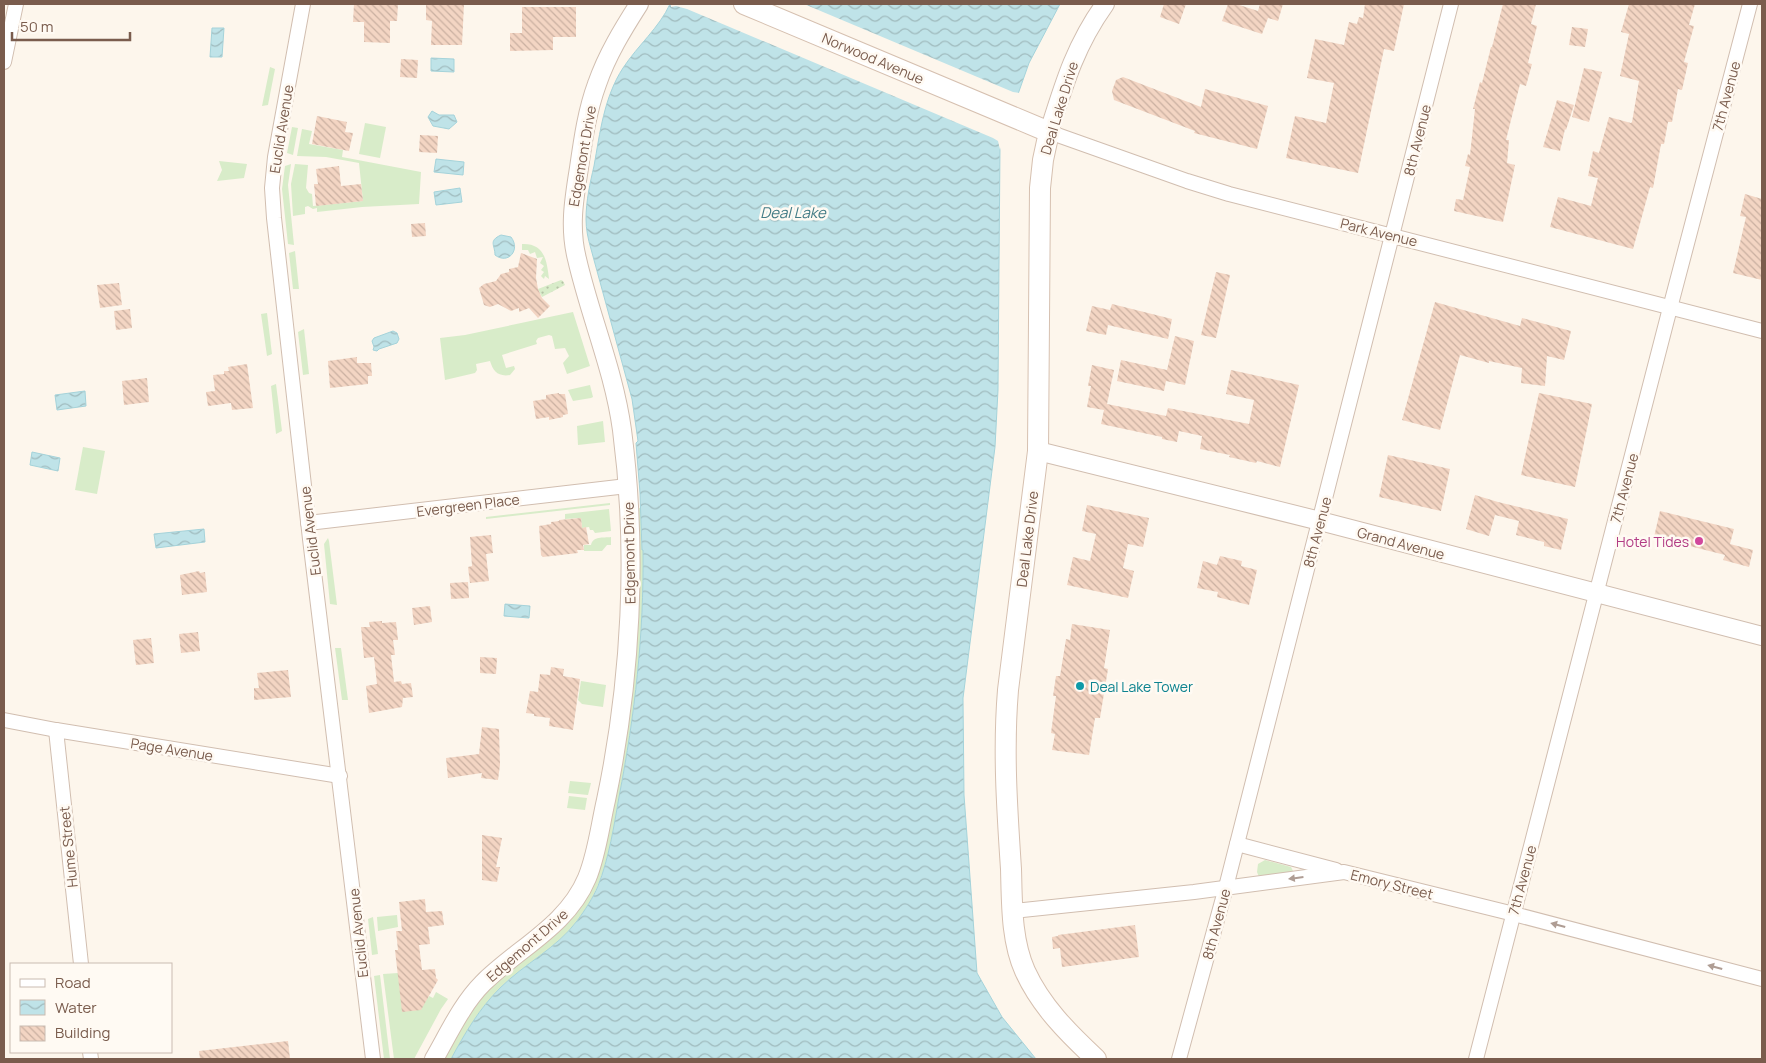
<svg xmlns="http://www.w3.org/2000/svg" width="1766" height="1063" font-family="Manrope,sans-serif">
<style>
.grass{fill:#d8ecc9}
.garden{fill:url(#garden-dots)}
.water{fill:url(#water-waves);stroke:#a5d3da}
.pier{fill:#fdf6ec}
.building{fill:url(#building-back-hatch)}
.lines{fill:none;stroke-linecap:round;stroke-linejoin:round}
.minor-casing{stroke:#d1beb0;stroke-width:16}
.tertiary-casing{stroke:#d1beb0;stroke-width:20}
.secondary-casing{stroke:#d6c0b0;stroke-width:22}
.minor{stroke:#fff;stroke-width:14}
.tertiary{stroke:#fff;stroke-width:18}
.secondary{stroke:#fff;stroke-width:20}
.oneway{fill:#af9d94}
.hotel-dot{fill:#d1479c;stroke:#fffaf3;stroke-width:2}
.culture-dot{fill:#0f9aa8;stroke:#fffaf3;stroke-width:2}
.labels{text-anchor:middle;dominant-baseline:central;stroke-width:5;stroke-linejoin:round;paint-order:stroke}
.street-label{font-size:14px;fill:#7a5c4d;stroke:#fffaf3}
.hotel-label{font-size:14px;fill:#b23c85;stroke:#fffaf3;text-anchor:end}
.culture-label{font-size:14px;fill:#0d838f;stroke:#fffaf3;text-anchor:start}
.water-label{font-size:15px;font-style:italic;fill:#437c86;stroke:#fffaf3}
</style>
<defs>
<pattern id="garden-dots" width="8" height="8" patternUnits="userSpaceOnUse" patternTransform="scale(1.25)"><rect width="8" height="8" fill="#d8ecc9"/><path d="M2 2h.1M6 6h.1" fill="none" stroke="#b4c2a5" stroke-width="1.8" stroke-linecap="round"/></pattern>
<pattern id="water-waves" width="16" height="10" patternUnits="userSpaceOnUse" patternTransform="scale(1.25)"><rect width="16" height="10" fill="#bfe3e8"/><path d="M0 5q4-4 8 0t8 0" fill="none" stroke="#a0bbbe"/></pattern>
<pattern id="building-back-hatch" width="6" height="6" patternUnits="userSpaceOnUse" patternTransform="scale(1.25)"><rect width="6" height="6" fill="#f3d5c3"/><path d="M-1 5l2 2M0 0l6 6M5-1l2 2" fill="none" stroke="#cab0a1"/></pattern>
</defs>
<rect width="100%" height="100%" fill="#fdf6ec"/>
<g class="grass">
<polygon points="270,67 275,69 268,105 262,106"/>
<polygon points="365,123 386,127 380,158 359,154"/>
<polygon points="292,127 298,128 293,155 287,153"/>
<polygon points="302,129 312,131 309,144 343,150 342,157 421,172 419,204 362,207 317,212 317,208 313,209 308,206 305,207 305,214 293,216 291,184 295,164 308,165 306,188 309,193 312,194 313,206 363,201 359,163 326,157 297,156"/>
<polygon points="219,161 247,164 244,178 217,181 222,170"/>
<polygon points="291,164 288,185 294,245 288,244 282,189 285,166"/>
<path d="M522 244C544 243 547 260 549 279L545 276 544 279 541 276 544 272 541 270 544 266 540 263 543 257 537 258 535 252 530 254 528 250H522Z"/>
<polygon points="295,251 299,289 293,289 289,253"/>
<path d="M573 312 590 366 567 374 563 363 569 356 565 348 555 349 552 336 549 335 538 338 536 341 537 344 502 355 506 368 514 366 515 369 510 375C498 377 493 371 490 361L476 364 477 370 475 373 445 380 440 338 465 335Z"/>
<polygon points="267,313 272,354 267,356 261,314"/>
<polygon points="304,329 309,374 303,375 298,332"/>
<polygon points="276,384 282,431 276,434 271,386"/>
<polygon points="590,385 593,397 591,398 573,401 568,390"/>
<polygon points="603,421 605,442 578,445 577,426"/>
<polygon points="83,447 105,451 97,494 75,490"/>
<polygon points="610,503 610,505 486,519 486,517"/>
<path d="M637 508H641L642 549H643C644 634 635 714 619 797 614 826 609 858 598 885 593 898 585 910 577 921 557 948 524 964 500 988 479 1009 465 1033 451 1059H444C457 1035 471 1009 490 989 529 949 573 936 595 880L633 684 639 604Z"/>
<polygon points="609,509 611,531 595,533 593,530 590,530 589,527 582,528 581,518 565,519 565,514"/>
<path d="M611 537V545H607L602 551H584V545H591C593 536 603 538 611 537Z"/>
<polygon points="328,538 329,541 337,605 330,604 324,544"/>
<polygon points="335,648 341,648 348,700 342,700"/>
<polygon points="581,681 606,685 603,707 582,704 578,700"/>
<polygon points="570,781 591,783 588,795 568,793"/>
<polygon points="569,796 587,798 585,810 567,808"/>
<polygon points="1265,860 1291,867 1293,871 1291,874 1259,877 1257,872 1258,864"/>
<polygon points="397,915 398,927 378,931 377,917"/>
<polygon points="373,917 378,954 372,955 368,919"/>
<polygon points="398,973 428,998 429,996 433,998 436,992 448,999 441,1009 414,1059 394,1059 383,974"/>
<polygon points="380,975 390,1059 384,1059 374,976"/>
</g>
<polygon class="garden" points="561,280 563,281 565,285 542,297 538,289"/>
<g class="water">
<path d="M670 4H1060L1029 63 1000 145 998 390 995 447 963 698 964 795 977 973 1002 1017 1036 1059H451C465 1033 479 1009 500 988 524 964 557 948 577 921 585 910 593 898 598 886 609 858 614 826 619 797 635 714 644 635 643 550H642L640 493 636 443 638 441 632 399 591 249C588 239 586 229 586 219 586 201 590 183 594 166 600 133 604 97 623 68 638 45 659 28 670 4Z"/>
<polygon points="212,28 224,28 222,57 210,57"/>
<polygon points="431,58 454,59 454,72 431,71"/>
<polygon points="432,111 439,115 454,115 457,122 449,129 433,126 428,117"/>
<polygon points="436,159 464,162 463,175 434,172"/>
<polygon points="460,188 462,202 436,205 434,192"/>
<path d="M501 235 511 237C521 250 508 265 495 255 495 245 488 241 501 235Z"/>
<polygon points="393,331 397,333 399,339 397,343 379,349 377,351 373,350 374,347 372,341 374,338"/>
<polygon points="85,391 86,406 57,410 55,395"/>
<polygon points="32,452 60,458 58,471 30,465"/>
<polygon points="204,529 205,542 156,548 154,534"/>
<polygon points="505,604 530,606 529,618 504,616"/>
</g>
<polygon class="pier" points="671,4 804,4 1013,92 1020,93 1022,91 1000,150 998,141 993,138 687,9 676,6 671,7"/>
<g class="building">
<polygon points="354,4 398,4 397,21 390,21 390,43 364,42 364,22 353,22"/>
<polygon points="426,4 464,4 462,45 431,45 432,21 426,20"/>
<polygon points="1164,4 1186,4 1179,24 1160,17"/>
<polygon points="1228,4 1236,4 1258,11 1260,4 1283,4 1278,21 1268,18 1262,34 1222,21"/>
<polygon points="1365,4 1404,4 1394,51 1384,49 1358,173 1286,158 1295,116 1326,123 1334,83 1307,78 1315,39 1344,45 1349,22 1357,24 1359,17 1363,18"/>
<polygon points="1503,4 1536,4 1531,24 1537,26 1528,63 1532,64 1526,86 1520,84 1506,140 1509,140 1507,163 1515,165 1503,222 1454,211 1456,199 1463,200 1470,167 1465,166 1468,154 1470,155 1475,109 1473,109 1480,82 1482,83 1491,47 1492,47"/>
<polygon points="1629,4 1695,4 1689,25 1694,26 1684,62 1688,63 1682,90 1678,89 1672,122 1668,122 1664,144 1661,144 1653,188 1650,187 1633,249 1550,227 1558,197 1591,206 1598,178 1588,176 1593,151 1599,153 1609,117 1631,123 1632,122 1639,81 1620,76 1629,34 1621,32"/>
<polygon points="522,7 576,7 576,37 553,37 553,50 510,51 510,33 522,33"/>
<polygon points="1572,27 1588,29 1585,47 1569,45"/>
<polygon points="401,59 418,60 417,78 400,77"/>
<polygon points="1584,68 1602,72 1589,122 1572,117"/>
<polygon points="1123,77 1201,107 1205,89 1268,106 1257,149 1194,133 1195,131 1114,100 1112,91 1116,80"/>
<polygon points="1557,100 1574,105 1566,130 1565,129 1560,151 1543,147"/>
<polygon points="317,116 347,122 345,132 353,133 349,151 312,144"/>
<polygon points="420,135 438,136 437,153 419,152"/>
<polygon points="339,166 341,186 361,184 363,201 316,206 314,184 318,184 316,169"/>
<polygon points="1745,194 1762,199 1762,280 1733,273 1746,217 1740,216"/>
<polygon points="425,223 426,236 412,237 411,224"/>
<polygon points="521,253 537,259 536,278 538,289 542,298 550,306 538,318 529,308 519,312 519,308 511,311 498,304 490,307 484,305 479,288 484,284 496,281 501,274 509,272 509,269 518,267"/>
<polygon points="1216,272 1230,275 1216,338 1201,335"/>
<polygon points="119,283 122,305 100,308 97,285"/>
<polygon points="1435,302 1520,326 1522,318 1571,331 1564,360 1547,356 1545,386 1521,383 1522,368 1489,361 1489,363 1460,355 1440,430 1402,420"/>
<polygon points="1112,304 1172,319 1168,339 1108,325 1106,335 1086,331 1092,306 1110,310"/>
<polygon points="130,309 132,328 116,330 114,311"/>
<polygon points="1175,336 1194,341 1185,385 1166,381 1164,391 1117,381 1121,360 1167,370"/>
<polygon points="357,357 357,363 371,363 372,376 368,376 368,384 330,388 328,361"/>
<polygon points="247,364 253,408 232,410 231,403 208,406 206,392 215,391 213,375 224,374 224,371 229,371 228,367"/>
<polygon points="1092,365 1114,370 1107,404 1166,416 1168,408 1249,424 1254,400 1226,394 1231,370 1299,385 1280,467 1257,461 1256,463 1229,457 1230,455 1200,449 1202,436 1179,431 1177,442 1162,439 1162,437 1101,424 1104,410 1087,407 1091,386 1088,386"/>
<polygon points="147,378 149,402 124,405 122,381"/>
<polygon points="559,393 559,394 565,394 568,414 563,415 563,417 549,420 549,417 536,419 533,401 546,399 546,395"/>
<polygon points="1539,393 1592,404 1575,487 1521,475"/>
<polygon points="1388,455 1450,469 1441,511 1379,497"/>
<polygon points="1475,495 1498,502 1568,519 1561,550 1544,546 1544,542 1516,535 1519,521 1495,515 1489,536 1466,529"/>
<polygon points="1087,505 1149,518 1143,547 1128,544 1123,568 1134,571 1128,598 1067,585 1073,557 1090,561 1096,534 1082,531"/>
<polygon points="1660,511 1734,529 1730,544 1753,550 1749,567 1723,560 1725,555 1654,537"/>
<polygon points="581,518 582,528 586,527 589,544 583,545 584,550 577,550 578,553 543,557 541,555 539,526 551,524 551,522 559,521 559,520"/>
<polygon points="491,535 493,553 486,554 489,581 470,583 468,567 472,566 470,537"/>
<polygon points="1220,556 1242,561 1241,566 1257,570 1249,605 1217,597 1218,592 1197,588 1203,561 1217,565"/>
<polygon points="199,571 200,573 205,572 207,592 182,595 180,575"/>
<polygon points="468,582 469,598 451,599 450,583"/>
<polygon points="430,606 432,622 414,625 412,608"/>
<polygon points="382,621 382,623 396,622 398,640 393,640 395,655 391,655 394,682 401,681 402,684 411,683 413,697 403,698 402,707 369,713 366,686 377,684 374,657 364,658 361,627 370,627 369,622"/>
<polygon points="1072,624 1110,630 1104,668 1108,669 1100,718 1095,718 1089,755 1052,750 1055,734 1051,733 1056,696 1053,696 1056,676 1060,676 1066,639 1070,640"/>
<polygon points="198,632 200,651 181,653 179,634"/>
<polygon points="151,638 154,663 136,665 133,640"/>
<polygon points="480,657 497,658 496,674 480,673"/>
<polygon points="551,667 564,669 563,676 580,679 573,730 549,726 550,718 534,716 534,714 526,713 530,691 538,692 540,674 550,675"/>
<polygon points="288,670 291,697 254,700 254,688 259,688 257,673"/>
<polygon points="482,727 499,729 500,765 498,780 481,778 482,773 448,778 446,758 479,754"/>
<polygon points="482,835 502,838 496,867 500,867 497,882 482,880"/>
<polygon points="425,899 426,912 442,911 444,925 428,927 430,944 419,945 422,970 435,969 436,978 438,980 421,1010 402,1012 395,950 398,950 396,931 402,931 399,902"/>
<polygon points="1135,925 1139,957 1062,967 1060,948 1053,949 1052,937 1058,936 1058,935"/>
<polygon points="288,1041 290,1059 200,1059 199,1051"/>
</g>
<g class="lines">
<g class="minor-casing">
<g id="minor">
<polyline points="303,4 275,157 272,188 274,218 310,539 373,1059"/>
<polyline points="4,62 16,4"/>
<polyline points="1049,132 1187,181 1229,194 1762,331"/>
<polyline points="308,523 627,486"/>
<polyline points="4,720 56,730 340,776"/>
<polyline points="56,730 81,964"/>
<polyline points="1237,844 1336,870"/>
<polyline points="1013,911 1194,892 1344,872 1514,914 1762,979"/>
<polyline points="90,1052 91,1059"/>
<polyline points="1179,1059 1226,887 1451,4"/>
<polyline points="1476,1059 1670,308 1750,4"/>
</g>
</g>
<g class="tertiary-casing">
<g id="tertiary">
<path d="M1049 132C1064 84 1075 46 1105 4"/>
<polyline points="1038,451 1320,521 1762,636"/>
<path d="M434 1059C449 1033 462 1004 483 983 518 948 567 926 587 878 597 854 600 826 606 800 631 681 638 552 622 430 614 371 590 316 577 259 569 228 574 199 579 168 583 140 587 111 597 84 607 55 623 29 639 4"/>
</g>
</g>
<g class="secondary-casing">
<path id="secondary" d="M744 4 1049 132 1043 160 1040 188 1038 451 1008 690C1003 750 1007 809 1011 869 1012 902 1011 940 1025 971 1041 1006 1068 1033 1096 1059"/>
</g>
<use href="#minor" class="minor"/>
<use href="#tertiary" class="tertiary"/>
<use href="#secondary" class="secondary"/>
</g>
<defs><path id="oneway-solid" d="M-6-.8H1V-3.2L6.5 0L1 3.2V.8H-6Z" transform="scale(1.25)"/></defs>
<g class="oneway">
<use href="#oneway-solid" transform="translate(1296 878) rotate(173)"/>
<use href="#oneway-solid" transform="translate(1558 925) rotate(-165)"/>
<use href="#oneway-solid" transform="translate(1715 967) rotate(-165)"/>
</g>
<circle class="hotel-dot" cx="1699" cy="541" r="5"/>
<circle class="culture-dot" cx="1080" cy="686" r="5"/>
<g class="labels">
<g class="street-label">
<text transform="translate(873 58) rotate(23)">Norwood Avenue</text>
<text transform="translate(1726 96) rotate(-75)">7th Avenue</text>
<text transform="translate(1059 108) rotate(-73)">Deal Lake Drive</text>
<text transform="translate(281 129) rotate(-81)">Euclid Avenue</text>
<text transform="translate(1417 140) rotate(-76)">8th Avenue</text>
<text transform="translate(582 156) rotate(-80)">Edgemont Drive</text>
<text transform="translate(1379 232) rotate(14)">Park Avenue</text>
<text transform="translate(1624 488) rotate(-75)">7th Avenue</text>
<text transform="translate(468 505) rotate(-7)">Evergreen Place</text>
<text transform="translate(310 531) rotate(-97)">Euclid Avenue</text>
<text transform="translate(1317 532) rotate(-75)">8th Avenue</text>
<text transform="translate(1027 539) rotate(-83)">Deal Lake Drive</text>
<text transform="translate(1401 543) rotate(15)">Grand Avenue</text>
<text transform="translate(629 553) rotate(-91)">Edgemont Drive</text>
<text transform="translate(172 749) rotate(9)">Page Avenue</text>
<text transform="translate(68 847) rotate(-96)">Hume Street</text>
<text transform="translate(1522 880) rotate(-75)">7th Avenue</text>
<text transform="translate(1392 884) rotate(14)">Emory Street</text>
<text transform="translate(1216 924) rotate(-75)">8th Avenue</text>
<text transform="translate(358 933) rotate(-96)">Euclid Avenue</text>
<text transform="translate(527 945) rotate(-41)">Edgemont Drive</text>
</g>
<g class="hotel-label">
<text x="1689" y="541">Hotel Tides</text>
</g>
<g class="culture-label">
<text x="1090" y="686">Deal Lake Tower</text>
</g>
<g class="water-label">
<text x="793" y="212">Deal Lake</text>
</g>
</g>
<rect width="1766" height="1063" fill="none" stroke="#7a5c4d" stroke-width="10"/>
<rect x="10" y="963" width="162" height="90" fill="#fffaf3" stroke="#cabbb1"/>
<rect x="20" y="979" width="25" height="8" fill="#ffffff" stroke="#cabbb1"/>
<text x="55" y="988" font-size="15" fill="#7a5c4d">Road</text>
<rect x="20" y="1000" width="25" height="15" fill="url(#water-waves)" stroke="#cabbb1"/>
<text x="55" y="1013" font-size="15" fill="#7a5c4d">Water</text>
<rect x="20" y="1026" width="25" height="15" fill="url(#building-back-hatch)" stroke="#cabbb1"/>
<text x="55" y="1038" font-size="15" fill="#7a5c4d">Building</text>
<path d="M12 32v8h118v-8" fill="none" stroke="#7a5c4d" stroke-width="2.5"/>
<text x="20" y="32" font-size="15" fill="#7a5c4d" stroke="#fffaf3" stroke-width="4" paint-order="stroke">50 m</text>
</svg>
